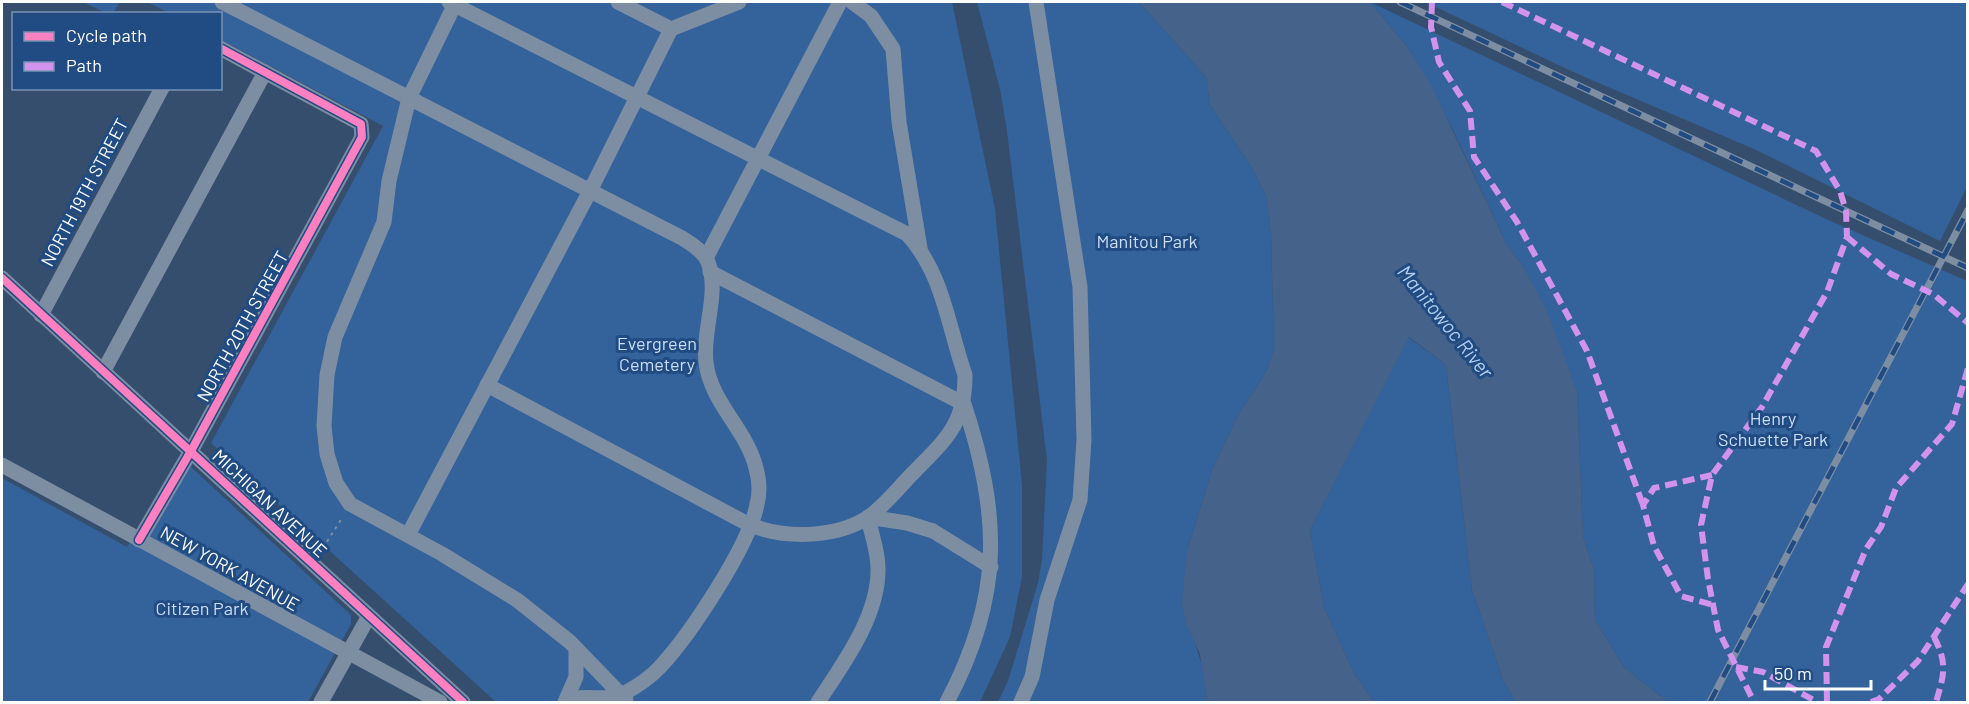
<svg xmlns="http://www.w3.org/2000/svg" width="1969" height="704" font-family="Barlow,sans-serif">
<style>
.green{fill:#34629a}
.water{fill:#44628a}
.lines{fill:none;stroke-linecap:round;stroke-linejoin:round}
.path{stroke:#7d8ea3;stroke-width:2;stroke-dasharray:3 4.5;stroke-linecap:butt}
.minor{stroke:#7d8ea3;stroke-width:15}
.rail-casing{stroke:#7d8ea3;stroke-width:7}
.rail{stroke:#204b83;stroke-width:4.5;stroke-dasharray:14;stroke-linecap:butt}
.quiet{stroke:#d193ec;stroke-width:6;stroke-dasharray:12 6;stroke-linecap:butt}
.cycleway-casing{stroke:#204b83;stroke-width:11}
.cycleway{stroke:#ff80c0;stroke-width:8}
.labels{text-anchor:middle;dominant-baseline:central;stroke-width:6;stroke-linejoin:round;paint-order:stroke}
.street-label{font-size:18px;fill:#fff;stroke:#204b83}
.park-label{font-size:18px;fill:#ccdff7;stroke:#204b83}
.water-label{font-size:20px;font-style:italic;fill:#b3cff0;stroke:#204b83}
</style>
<rect width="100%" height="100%" fill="#364e6d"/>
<g class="green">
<polygon points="83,2 120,2 113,13 106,13"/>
<polygon points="147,2 952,2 995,209 1022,485 1022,577 1010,637 980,702 496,702 211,443 383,126 221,40 220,14 169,13"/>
<polygon points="977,2 1139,2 1206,77 1210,105 1252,168 1266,196 1271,234 1274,349 1267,370 1238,415 1212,470 1188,548 1194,640 1203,668 1207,702 998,702 1008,681 1038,583 1042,560 1047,460 1007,131 1000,89"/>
<polygon points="1370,2 1826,219 1967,281 1967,702 1668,702 1624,667 1595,620 1594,569 1583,537 1577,391 1523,266 1507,245 1452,128 1409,49"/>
<polygon points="1425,2 1967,2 1967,187 1940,241 1754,149 1580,75"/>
<polygon points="1408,337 1446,365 1472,590 1503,680 1515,702 1374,702 1354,673 1324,607 1310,530"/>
<polygon points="179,456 351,615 351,624 308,702 2,702 2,478 127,547"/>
</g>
<polygon class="water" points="1139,2 1370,2 1409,49 1431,85 1507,245 1523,266 1547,311 1577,391 1583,537 1594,569 1595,620 1624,667 1668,702 1515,702 1503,680 1472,590 1446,365 1409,337 1310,530 1324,607 1354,673 1374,702 1207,702 1200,654 1187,626 1182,605 1184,578 1188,548 1212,470 1238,415 1267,370 1274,349 1271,234 1266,196 1252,168 1210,105 1206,77"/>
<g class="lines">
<polyline class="path" points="323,548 342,518"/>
<g class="minor">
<path d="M222 2 682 238C692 244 704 252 708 262 720 293 702 330 706 362 710 402 747 430 756 468 759 479 760 493 757 504 750 545 689 636 660 667 650 678 636 687 623 694 605 703 586 692 566 702"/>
<path d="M449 2 907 234C943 273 948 326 965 375 965 425 946 439 913 473 899 487 884 507 867 518 833 539 781 539 746 523L487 385"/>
<polyline points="456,2 409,98 389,181 384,222 335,337 327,375 324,426 327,454 336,483 350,504 442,554 517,600 570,642 626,700"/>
<polyline points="618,2 671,29 739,2"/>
<polyline points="852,2 871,16 893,49 899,122 920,248"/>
<polyline points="706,258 840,2"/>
<path d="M710 272 964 404C1001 516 1003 597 947 702"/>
<polyline points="2,278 463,702"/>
<polyline points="41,315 162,88"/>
<polyline points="103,372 265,72"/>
<polyline points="2,465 440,702"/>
<polyline points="408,535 590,191 671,29"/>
<polyline points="139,540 191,451 362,137 361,124 220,48"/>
<polyline points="321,702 369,616"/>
<polyline points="565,702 576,677 576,649"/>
<path d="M818 702C843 664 879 616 878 568 878 551 871 533 868 517L907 523 933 531 991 567"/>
<polyline points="1021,702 1032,677 1047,600 1080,500 1084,440 1080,287 1036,2"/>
</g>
<g class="rail-casing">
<g id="rail">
<polyline points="1400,2 1968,268"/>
<polyline points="1710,702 1968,210"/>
</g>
</g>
<use href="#rail" class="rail"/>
<g class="quiet">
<polyline points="1432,2 1431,27 1439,62 1470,111 1474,157 1517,222 1587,351 1643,505"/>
<polyline points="1502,2 1816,151 1840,191 1846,211 1847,237 1827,292 1762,407 1712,475 1701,525 1708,579 1718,630 1754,702"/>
<polyline points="1847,237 1891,274 1933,294 1968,323"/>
<polyline points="1712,475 1654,488 1643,505 1654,546 1681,596 1713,605"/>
<path d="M1934 637C1948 664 1944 675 1936 702"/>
<polyline points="1736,667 1763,672 1817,702"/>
<polyline points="1827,702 1826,647 1866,549 1881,527 1896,488 1952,424 1968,368"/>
<polyline points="1871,702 1879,699 1918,661 1968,584"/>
</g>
<g class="cycleway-casing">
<g id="cycleway">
<polyline points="2,278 463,702"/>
<polyline points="139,540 191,451 362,137 361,124 220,48"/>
</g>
</g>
<use href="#cycleway" class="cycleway"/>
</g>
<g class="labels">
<g class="street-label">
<text transform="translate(84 192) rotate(-62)">NORTH 19TH STREET</text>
<text transform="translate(242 326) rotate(-61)">NORTH 20TH STREET</text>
<text transform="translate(270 503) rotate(43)">MICHIGAN AVENUE</text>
<text transform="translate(230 568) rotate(29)">NEW YORK AVENUE</text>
</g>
<g class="park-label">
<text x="1147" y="241">Manitou Park</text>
<text x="657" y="343">Evergreen<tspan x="657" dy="21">Cemetery</tspan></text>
<text x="1773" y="418">Henry<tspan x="1773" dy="21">Schuette Park</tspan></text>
<text x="202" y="608">Citizen Park</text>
</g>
<g class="water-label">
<text transform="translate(1446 321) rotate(51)">Manitowoc River</text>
</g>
</g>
<rect width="1969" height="704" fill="none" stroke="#ffffff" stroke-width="6"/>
<rect x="12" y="12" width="210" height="78" fill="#204b83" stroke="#7993b5" stroke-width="1.5"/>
<rect x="24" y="32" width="30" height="9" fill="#ff80c0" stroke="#7993b5" stroke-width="1.5"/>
<text x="66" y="42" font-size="18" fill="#ffffff">Cycle path</text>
<rect x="24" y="62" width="30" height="9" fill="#d193ec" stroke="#7993b5" stroke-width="1.5"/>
<text x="66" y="72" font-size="18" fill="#ffffff">Path</text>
<path d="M1765 680v9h106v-9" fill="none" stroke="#ffffff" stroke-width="3"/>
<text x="1774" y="680" font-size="18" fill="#ffffff" stroke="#204b83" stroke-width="4.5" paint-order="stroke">50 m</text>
</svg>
